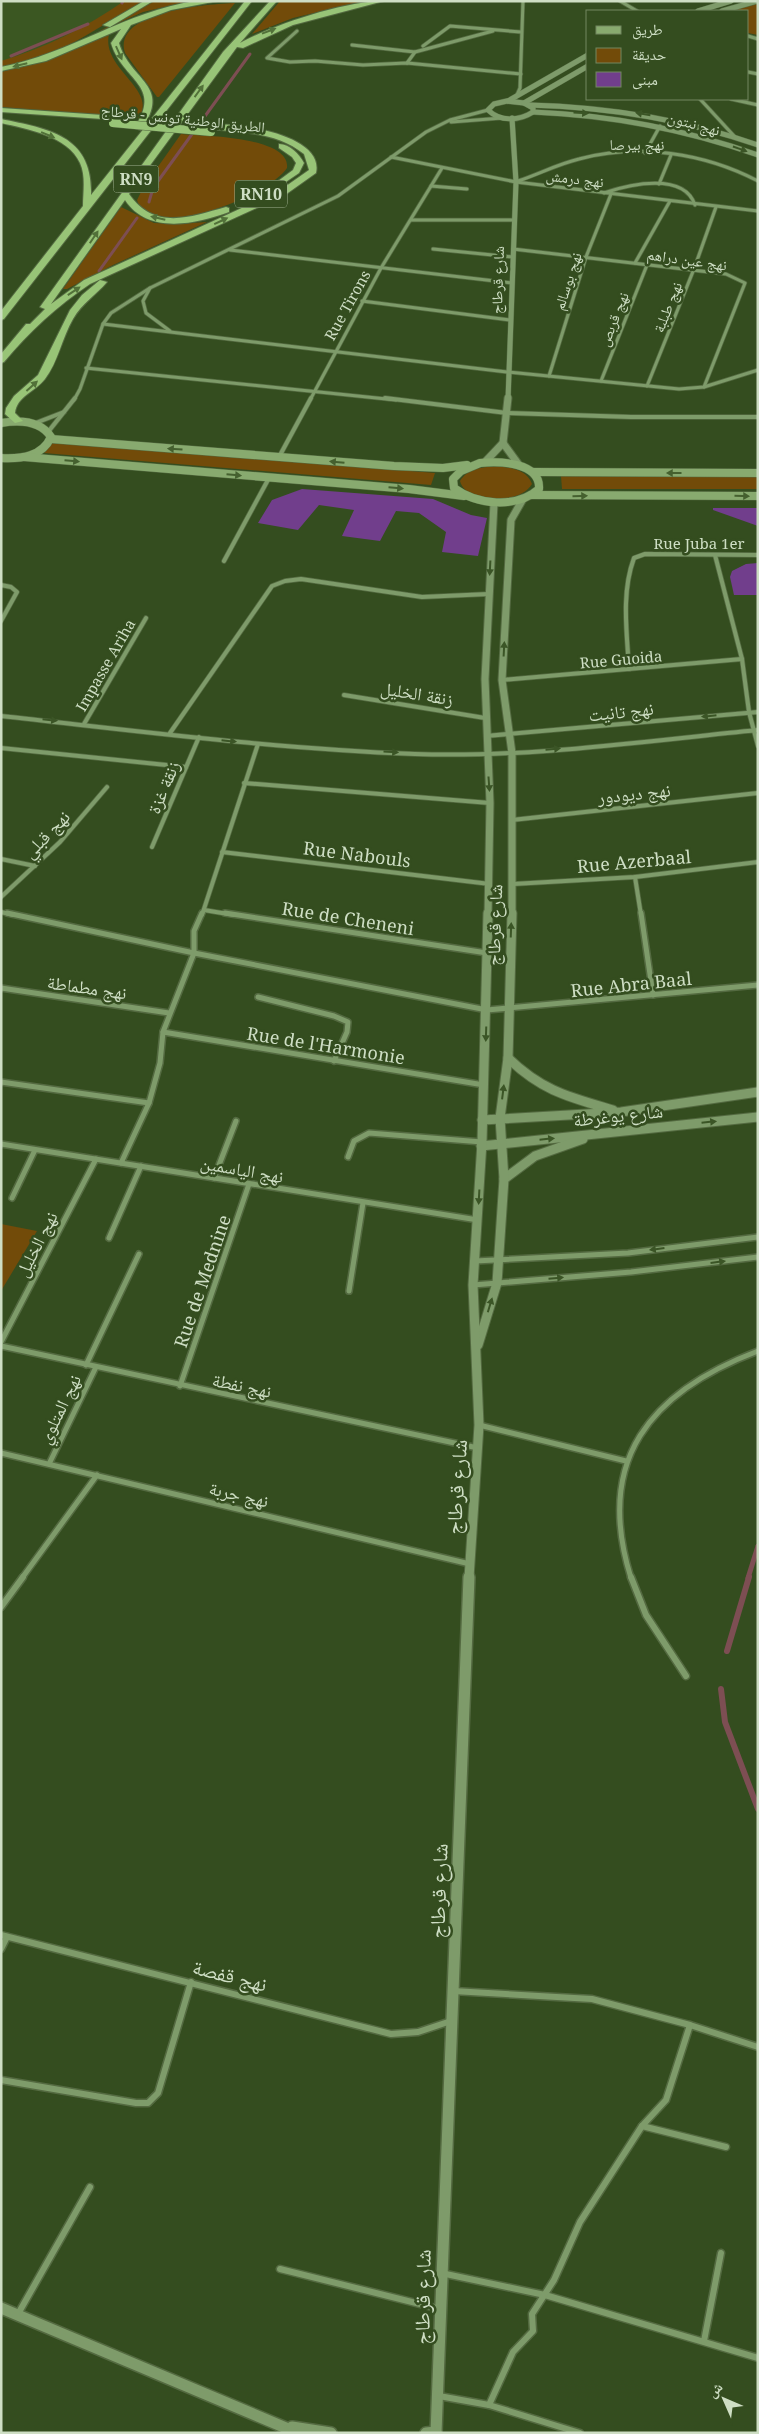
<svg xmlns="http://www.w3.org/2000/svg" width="759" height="2434" font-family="'Noto Serif','Noto Naskh Arabic',serif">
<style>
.built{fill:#3b5722}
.green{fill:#724b09}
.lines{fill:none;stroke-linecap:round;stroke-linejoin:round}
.stream-far2{stroke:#7d4e53;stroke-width:3}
.stream-far1{stroke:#7d4e53;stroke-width:5}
.stream{stroke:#7d4e53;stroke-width:6}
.building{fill:#713e8c}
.minor-far3-casing{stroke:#546a41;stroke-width:4.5}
.minor-far2-casing{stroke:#546a41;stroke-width:5.5}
.minor-far1-casing{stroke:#546a41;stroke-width:8}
.minor-casing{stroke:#546a41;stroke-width:9}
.tertiary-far3-casing{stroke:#546a41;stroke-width:6}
.tertiary-far2-casing{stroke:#546a41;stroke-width:9}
.tertiary-far1-casing{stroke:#546a41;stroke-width:11}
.tertiary-casing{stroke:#546a41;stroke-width:14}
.secondary-casing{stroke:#546a41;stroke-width:9}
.trunk-casing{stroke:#546a41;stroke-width:2}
.minor-far3{stroke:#7e9b6a;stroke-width:3}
.minor-far2{stroke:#7e9b6a;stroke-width:4}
.minor-far1{stroke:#7e9b6a;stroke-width:5}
.minor{stroke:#7e9b6a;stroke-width:6}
.tertiary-far3{stroke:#7e9b6a;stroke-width:5}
.tertiary-far2{stroke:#7e9b6a;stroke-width:7}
.tertiary-far1{stroke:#7e9b6a;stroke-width:9}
.tertiary{stroke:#7e9b6a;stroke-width:11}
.secondary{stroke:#88aa6f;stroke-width:8}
.trunk{fill:#98c477;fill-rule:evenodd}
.trunk-bridge-casing{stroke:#546a41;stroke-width:9;stroke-linecap:butt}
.trunk-bridge{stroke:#98c477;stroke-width:8}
.oneway{fill:#527139}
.oneway2{fill:#3b5526}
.oneway3{fill:#45602f}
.labels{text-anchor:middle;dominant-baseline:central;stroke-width:5;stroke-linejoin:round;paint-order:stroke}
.far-street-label{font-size:15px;fill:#cedec4;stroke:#344d1f}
.shield{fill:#344d1f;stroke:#a0b292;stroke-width:1}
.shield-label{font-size:16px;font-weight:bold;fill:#cedec4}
.street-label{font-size:18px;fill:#cedec4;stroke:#344d1f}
.near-street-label{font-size:21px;fill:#cedec4;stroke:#344d1f}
</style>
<rect width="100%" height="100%" fill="#344d1f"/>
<polygon class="built" points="1,1 147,1 125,11 66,46 1,67"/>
<g class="green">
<path d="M124 1H147C118 14 93 33 65 47 44 57 23 62 1 67V61C45 48 87 27 124 1Z"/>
<polygon points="154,1 190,1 143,12 98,32"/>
<polygon points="280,1 364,1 293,18 252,34"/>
<path d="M235 3 159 97H157L125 53C111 11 209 4 235 3Z"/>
<polygon points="758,3 758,35 748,33 748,11 727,11"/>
<path d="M109 34C101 69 158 89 139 118L1 107V72L57 57Z"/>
<path d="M181 134C201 136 291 136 287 168 271 194 150 245 137 200L143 188Z"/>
<polygon points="121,207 154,223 178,224 207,222 113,265 67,289 63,289"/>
<polygon points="51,441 435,473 431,485 44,453"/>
<path d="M498 466C512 468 527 470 532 484 520 505 466 505 460 481 468 468 484 467 498 466Z"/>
<polygon points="561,476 758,476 758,489 562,489"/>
<polygon points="1,1224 37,1231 1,1291"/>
</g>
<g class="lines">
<g class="stream-far2">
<polyline points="122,3 123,1"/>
<polyline points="11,56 88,24"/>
<polyline points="149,202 153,188 250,54"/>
<polyline points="99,271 137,218"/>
</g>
<polyline class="stream-far1" points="748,1578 758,1546"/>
<g class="stream">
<polyline points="727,1651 749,1577"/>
<polyline points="721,1689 725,1722 758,1809"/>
</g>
</g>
<g class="building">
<polygon points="302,489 433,499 471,515 487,518 478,556 442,552 446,532 419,513 396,511 380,541 342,536 354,510 319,505 298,530 258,523 272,500"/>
<polygon points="713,508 758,508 758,526 713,510"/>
<polygon points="758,563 758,595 734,595 730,577 732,571 746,564"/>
</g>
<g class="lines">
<g class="minor-far3-casing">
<g id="minor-far3">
<polyline points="620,1 637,11"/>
<polyline points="297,31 267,58 290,62 315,61 363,65 407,63 521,74"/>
<polyline points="748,36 758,39"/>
<polyline points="352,45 415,52"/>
<polyline points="423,46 450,26 521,32"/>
<polyline points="407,63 415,52 493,31"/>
<polyline points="748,72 758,74"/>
<polyline points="516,97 520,88 523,1"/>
<polyline points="700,99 735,137"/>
<polyline points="731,99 758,105"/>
<polyline points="451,122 502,118"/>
<polyline points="645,153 660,126"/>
<polyline points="391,157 516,182 758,211"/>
<path d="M518 181C539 174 558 164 579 159 639 143 704 153 758 181"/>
<polyline points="659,184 671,155"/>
<polyline points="431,186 467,189"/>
<path d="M604 193C630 184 684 172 695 205"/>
<polyline points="411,220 514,220"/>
<polyline points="433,249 513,257"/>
<polyline points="513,249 726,274 745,283 704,387"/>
<polyline points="230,250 512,283"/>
<polyline points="635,263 670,201"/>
<polyline points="150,288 143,301 146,313 170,331"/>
<polyline points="362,301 510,320"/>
<polyline points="103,324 507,372 679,389 704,387 758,370"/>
<polyline points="86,368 396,400"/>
<polyline points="549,376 586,257 611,194"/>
<polyline points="601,381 647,265"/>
<polyline points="647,386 694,269 716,207"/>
<polyline points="74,400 80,389 103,324 111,313 150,288 338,196 426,132 450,120 488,110"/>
<polyline points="310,400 381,268 442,168"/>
</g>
</g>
<g class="minor-far2-casing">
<g id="minor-far2">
<polyline points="385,398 507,413 631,417 758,417"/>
<polyline points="33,424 64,412"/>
<polyline points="48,432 75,398"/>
<polyline points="279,457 311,398"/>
<polyline points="715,555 742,659 749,712 758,746"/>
<polyline points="224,561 269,478"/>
<polyline points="1,585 11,587 17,592 1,621"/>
<path d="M629 669C627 633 621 593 634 558L645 554 758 555"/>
<polyline points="502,680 742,659"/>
<polyline points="344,695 485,718"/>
<path d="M1 716C139 731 277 749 415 754 530 758 645 741 758 730"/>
<polyline points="84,724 146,618"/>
<polyline points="170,733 272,586 285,581 301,579 422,597 489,594"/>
<polyline points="486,736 758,712"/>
<polyline points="1,748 186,767"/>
<polyline points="244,783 490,803"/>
<polyline points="512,820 758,793"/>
<polyline points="152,847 199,737"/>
<polyline points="222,852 490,884"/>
<polyline points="1,859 35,866"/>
<polyline points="635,877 641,915"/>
<polyline points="513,884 635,877 758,862"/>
<polyline points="1,897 60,842 107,787"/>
<polyline points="204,910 234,915"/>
<polyline points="1,912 13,915"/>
<polyline points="202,915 258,744"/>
</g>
</g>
<g class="minor-far1-casing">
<g id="minor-far1">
<polyline points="7,913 194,953 487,1010 758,985"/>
<polyline points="225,913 487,953"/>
<polyline points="641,913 653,995"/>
<polyline points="1,988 169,1013"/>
<polyline points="258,997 334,1016 348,1022 347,1032 334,1061"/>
<polyline points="163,1032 484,1085"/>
<polyline points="1,1082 149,1103"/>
<polyline points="1,1144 478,1220"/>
<polyline points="348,1157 354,1141 369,1133 482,1142"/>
<polyline points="121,1163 149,1103 160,1063 163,1032 194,953 194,931 202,913"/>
<polyline points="214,1178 236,1121"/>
<polyline points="12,1198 35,1150"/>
<polyline points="109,1238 141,1166"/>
<polyline points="475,1261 628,1253 758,1237"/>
<polyline points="473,1285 631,1272 758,1257"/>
<polyline points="349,1291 363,1203"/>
<polyline points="1,1342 96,1159"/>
<polyline points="1,1346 478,1448"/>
<polyline points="86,1365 139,1254"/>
<polyline points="180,1386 249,1184"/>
<polyline points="479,1425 626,1461"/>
<polyline points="1,1453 470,1564"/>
<polyline points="49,1464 96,1367"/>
<polyline points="22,1578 97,1475"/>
<path d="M631 1578C594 1460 650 1392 758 1351"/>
</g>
</g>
<g class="minor-casing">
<g id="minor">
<polyline points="631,1577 646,1615 686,1676"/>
<polyline points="1,1607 23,1577"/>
<polyline points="1,1935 391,2034 418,2032 451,2021"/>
<polyline points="1,1949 7,1937"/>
<polyline points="453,1991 592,1999 690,2025 758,2047"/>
<polyline points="1,2080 136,2103 148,2103 158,2093 191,1982"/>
<polyline points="642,2126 726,2147"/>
<polyline points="280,2269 440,2309"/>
<polyline points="441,2273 545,2295 758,2358"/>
<polyline points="18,2314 90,2187"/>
<polyline points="704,2341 721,2253"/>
<polyline points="439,2396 489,2405 580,2433"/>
<polyline points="489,2405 513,2352 533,2331 532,2314 554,2280 580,2222 642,2126 666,2100 690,2025"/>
</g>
</g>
<g class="tertiary-far3-casing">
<g id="tertiary-far3">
<polyline points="698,11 731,1"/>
<polyline points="722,11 757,1"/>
<path d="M507 101 524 103 533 108V112C519 121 500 122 488 110L494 104Z"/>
<polyline points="508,101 588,55"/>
<polyline points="524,103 588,66"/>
<path d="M529 105C608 107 683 119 758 145"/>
<path d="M533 112C611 115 684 129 758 155"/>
<polyline points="508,400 516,182 512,118"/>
</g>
</g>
<g class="tertiary-far2-casing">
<g id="tertiary-far2">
<polyline points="503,443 519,465"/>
<polyline points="485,462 503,443 508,398"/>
<polyline points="488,915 490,803 485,679 494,503"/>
<polyline points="512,915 512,753 502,680 511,520 523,499"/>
</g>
</g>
<g class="tertiary-far1-casing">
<g id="tertiary-far1">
<path d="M508 1058C542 1091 569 1097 613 1110"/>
<polyline points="482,1120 621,1112 758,1092"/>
<polyline points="481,1146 758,1117"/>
<polyline points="504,1179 535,1156 583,1139"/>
<polyline points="478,1345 497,1283 504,1179 500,1118 508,1058 512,913"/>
<polyline points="469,1578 479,1425 473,1285 482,1142 488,913"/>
</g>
</g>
<g class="tertiary-casing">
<g id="tertiary">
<polyline points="1,2308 298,2433"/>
<polyline points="292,2427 331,2433"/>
<polyline points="426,2433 436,2432"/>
<polyline points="436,2433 469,1577"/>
</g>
</g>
<g class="secondary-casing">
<g id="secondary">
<path d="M1 423C19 420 40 420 51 437 42 457 21 459 1 458"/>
<polyline points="51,439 394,466 443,468 467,465"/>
<polyline points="24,457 409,489 464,496"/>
<path d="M480 463C499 461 541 462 539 489 516 509 477 505 454 488L453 479 461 471Z"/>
<polyline points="533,472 758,473"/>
<polyline points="531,495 758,496"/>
</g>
</g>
<g class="trunk-casing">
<g id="trunk">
<polygon points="144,1 153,1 110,27 103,25"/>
<path d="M195 1H218L171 10 131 25 119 43C130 81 173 85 141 130L134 128C164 85 122 81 111 43L121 29 46 61 1 71V67C69 54 127 11 195 1Z"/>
<path d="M245 1H252L4 319 1 320V311L83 206C83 192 86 176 80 163 68 136 27 129 1 123V119C50 129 93 136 91 195Z"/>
<path d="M270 1H277L240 43C275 24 345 1 384 1L293 25 243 48 237 47 129 194C155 231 190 217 226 207L229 208V212C196 224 148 235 125 200L51 304 84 280 279 191 309 170 304 154C277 132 240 132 207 129L203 127 204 125C230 121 325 133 316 173L285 195 90 284C57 306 29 332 4 362L1 363V354L26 324H30L45 309 40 307 223 52Z"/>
<polygon points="1,108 117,116 121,118 117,120 1,112"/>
<path d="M279 144C290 144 299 154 304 163L299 173 277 188 273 186 274 184 293 170 296 163 292 157 279 148Z"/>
<path d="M100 280 107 282C96 295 82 303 73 319 62 338 58 362 45 379 35 392 17 396 15 413L23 421 15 423 5 414 6 408 14 396 38 375 70 310 82 295Z"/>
</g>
</g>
<use href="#minor-far3" class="minor-far3"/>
<use href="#minor-far2" class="minor-far2"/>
<use href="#minor-far1" class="minor-far1"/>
<use href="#minor" class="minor"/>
<use href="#tertiary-far3" class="tertiary-far3"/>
<use href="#tertiary-far2" class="tertiary-far2"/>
<use href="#tertiary-far1" class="tertiary-far1"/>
<use href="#tertiary" class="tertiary"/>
<use href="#secondary" class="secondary"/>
<use href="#trunk" class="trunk"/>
<g class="trunk-bridge-casing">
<polyline id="trunk-bridge" points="113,123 211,132"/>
</g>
<use href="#trunk-bridge" class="trunk-bridge"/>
</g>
<defs><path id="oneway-solid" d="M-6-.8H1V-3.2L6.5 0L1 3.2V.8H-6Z" transform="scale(1.25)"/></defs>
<g class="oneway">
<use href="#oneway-solid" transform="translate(269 31) rotate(-21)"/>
<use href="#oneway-solid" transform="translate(119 53) rotate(66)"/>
<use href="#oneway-solid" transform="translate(20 65) rotate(166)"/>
<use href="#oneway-solid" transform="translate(199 91) rotate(-54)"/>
<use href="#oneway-solid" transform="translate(48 135) rotate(23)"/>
<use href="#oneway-solid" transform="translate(158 218) rotate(-167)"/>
<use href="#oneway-solid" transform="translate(221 221) rotate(-25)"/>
<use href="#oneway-solid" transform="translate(94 237) rotate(-56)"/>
<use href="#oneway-solid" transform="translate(74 291) rotate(-34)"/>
<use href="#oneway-solid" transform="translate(32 386) rotate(-42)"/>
</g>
<g class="oneway2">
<use href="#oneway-solid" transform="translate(581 113) rotate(4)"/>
<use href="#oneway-solid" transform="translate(643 114) rotate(-170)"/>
<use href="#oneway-solid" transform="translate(740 149) rotate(19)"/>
<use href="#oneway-solid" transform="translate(490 568) rotate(93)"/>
<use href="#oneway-solid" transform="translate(504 649) rotate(-87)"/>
<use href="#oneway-solid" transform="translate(709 716) rotate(174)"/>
<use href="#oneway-solid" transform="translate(50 720) rotate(6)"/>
<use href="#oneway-solid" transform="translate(229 741) rotate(6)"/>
<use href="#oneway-solid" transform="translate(553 749) rotate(-5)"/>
<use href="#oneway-solid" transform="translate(391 752) rotate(3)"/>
<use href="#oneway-solid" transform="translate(489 784) rotate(86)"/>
<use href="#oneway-solid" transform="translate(511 930) rotate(-88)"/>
<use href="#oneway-solid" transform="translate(486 1034) rotate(92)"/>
<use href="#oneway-solid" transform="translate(503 1092) rotate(-83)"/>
<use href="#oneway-solid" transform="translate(709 1122) rotate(-6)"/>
<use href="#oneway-solid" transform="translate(547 1139) rotate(-6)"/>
<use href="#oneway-solid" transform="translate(479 1197) rotate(93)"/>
<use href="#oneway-solid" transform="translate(657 1249) rotate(173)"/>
<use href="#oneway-solid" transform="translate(718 1262) rotate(-7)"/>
<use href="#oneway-solid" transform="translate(556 1278) rotate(-5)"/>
<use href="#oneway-solid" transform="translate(490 1305) rotate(-73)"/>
</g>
<g class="oneway3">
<use href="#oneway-solid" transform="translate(175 449) rotate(-176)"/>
<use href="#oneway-solid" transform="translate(72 461) rotate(5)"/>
<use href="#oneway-solid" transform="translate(337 462) rotate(-175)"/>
<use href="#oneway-solid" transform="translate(674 473) rotate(-180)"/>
<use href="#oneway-solid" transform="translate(234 475) rotate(5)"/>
<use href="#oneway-solid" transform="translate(396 488) rotate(5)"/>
<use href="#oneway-solid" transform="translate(580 496) rotate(-1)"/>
<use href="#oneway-solid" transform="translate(742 496) rotate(1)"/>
</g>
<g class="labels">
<g class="far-street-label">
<text transform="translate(183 118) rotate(6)">الطريق الوطنية تونس - قرطاج</text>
<text transform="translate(694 123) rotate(15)">نهج نبتون</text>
<text x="637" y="144">نهج بيرصا</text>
<text transform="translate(575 178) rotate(7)">نهج درمش</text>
<text transform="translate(687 259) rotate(8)">نهج عين دراهم</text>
<text transform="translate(497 280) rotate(-88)">شارع قرطاج</text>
<text transform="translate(567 281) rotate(-72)">نهج بوسالم</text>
<text transform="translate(347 305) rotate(-61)">Rue Tirons</text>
<text transform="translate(667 307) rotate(-68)">نهج طبلبة</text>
<text transform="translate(613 319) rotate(-68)">نهج قربص</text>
<text x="699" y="543">Rue Juba 1er</text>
<text transform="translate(621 659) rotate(-5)">Rue Guoida</text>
<text transform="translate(105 665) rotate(-60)">Impasse Ariha</text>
</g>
<g class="shield">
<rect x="113.5" y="165.5" width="45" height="27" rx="4"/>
<rect x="235" y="180.5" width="52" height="27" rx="4"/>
</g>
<g class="shield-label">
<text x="136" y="179">RN9</text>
<text x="261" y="194">RN10</text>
</g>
<g class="street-label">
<text transform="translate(417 693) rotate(9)">زنقة الخليل</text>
<text transform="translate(621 711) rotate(-6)">نهج تانيت</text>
<text transform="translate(163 787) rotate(-67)">زنقة غزة</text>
<text transform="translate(634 793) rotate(-6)">نهج ديودور</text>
<text transform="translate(46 834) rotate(-46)">نهج قبلي</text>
<text transform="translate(357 854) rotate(7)">Rue Nabouls</text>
<text transform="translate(634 861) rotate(-5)">Rue Azerbaal</text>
<text transform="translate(348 918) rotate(9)">Rue de Cheneni</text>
<text transform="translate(494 925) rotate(-88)">شارع قرطاج</text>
<text transform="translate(631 984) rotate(-6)">Rue Abra Baal</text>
<text transform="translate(87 987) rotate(8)">نهج مطماطة</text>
<text transform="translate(326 1045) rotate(9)">Rue de l'Harmonie</text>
<text transform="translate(618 1115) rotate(-6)">شارع يوغرطة</text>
<text transform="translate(242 1169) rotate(10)">نهج الياسمين</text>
<text transform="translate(36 1244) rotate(-63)">نهج الخليل</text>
<text transform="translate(202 1281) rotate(-71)">Rue de Mednine</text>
<text transform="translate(242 1385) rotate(12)">نهج نفطة</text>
<text transform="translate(59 1409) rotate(-64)">نهج المتلوي</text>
<text transform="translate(239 1494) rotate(13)">نهج جربة</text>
</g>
<g class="near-street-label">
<text transform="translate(456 1487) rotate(-86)">شارع قرطاج</text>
<text transform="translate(438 1891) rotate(-88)">شارع قرطاج</text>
<text transform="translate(230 1975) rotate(14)">نهج قفصة</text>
<text transform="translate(422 2297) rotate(-89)">شارع قرطاج</text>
</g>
</g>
<rect width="759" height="2434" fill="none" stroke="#cedec4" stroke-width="5"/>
<rect x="586" y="10" width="162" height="90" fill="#344d1f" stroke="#728761"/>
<rect x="596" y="26" width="25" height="8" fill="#88aa6f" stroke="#728761"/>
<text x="632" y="35" font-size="15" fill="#cedec4">طريق</text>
<rect x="596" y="48" width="25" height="15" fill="#724b09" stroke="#728761"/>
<text x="632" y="60" font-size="15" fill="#cedec4">حديقة</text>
<rect x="596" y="72" width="25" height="15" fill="#713e8c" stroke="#728761"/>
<text x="632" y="85" font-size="15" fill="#cedec4">مبنى</text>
<g transform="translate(724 2399) rotate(315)" stroke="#344d1f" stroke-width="4" paint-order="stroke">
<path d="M0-4L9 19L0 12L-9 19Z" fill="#cedec4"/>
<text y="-8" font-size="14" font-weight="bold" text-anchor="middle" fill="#cedec4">ش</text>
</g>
</svg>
